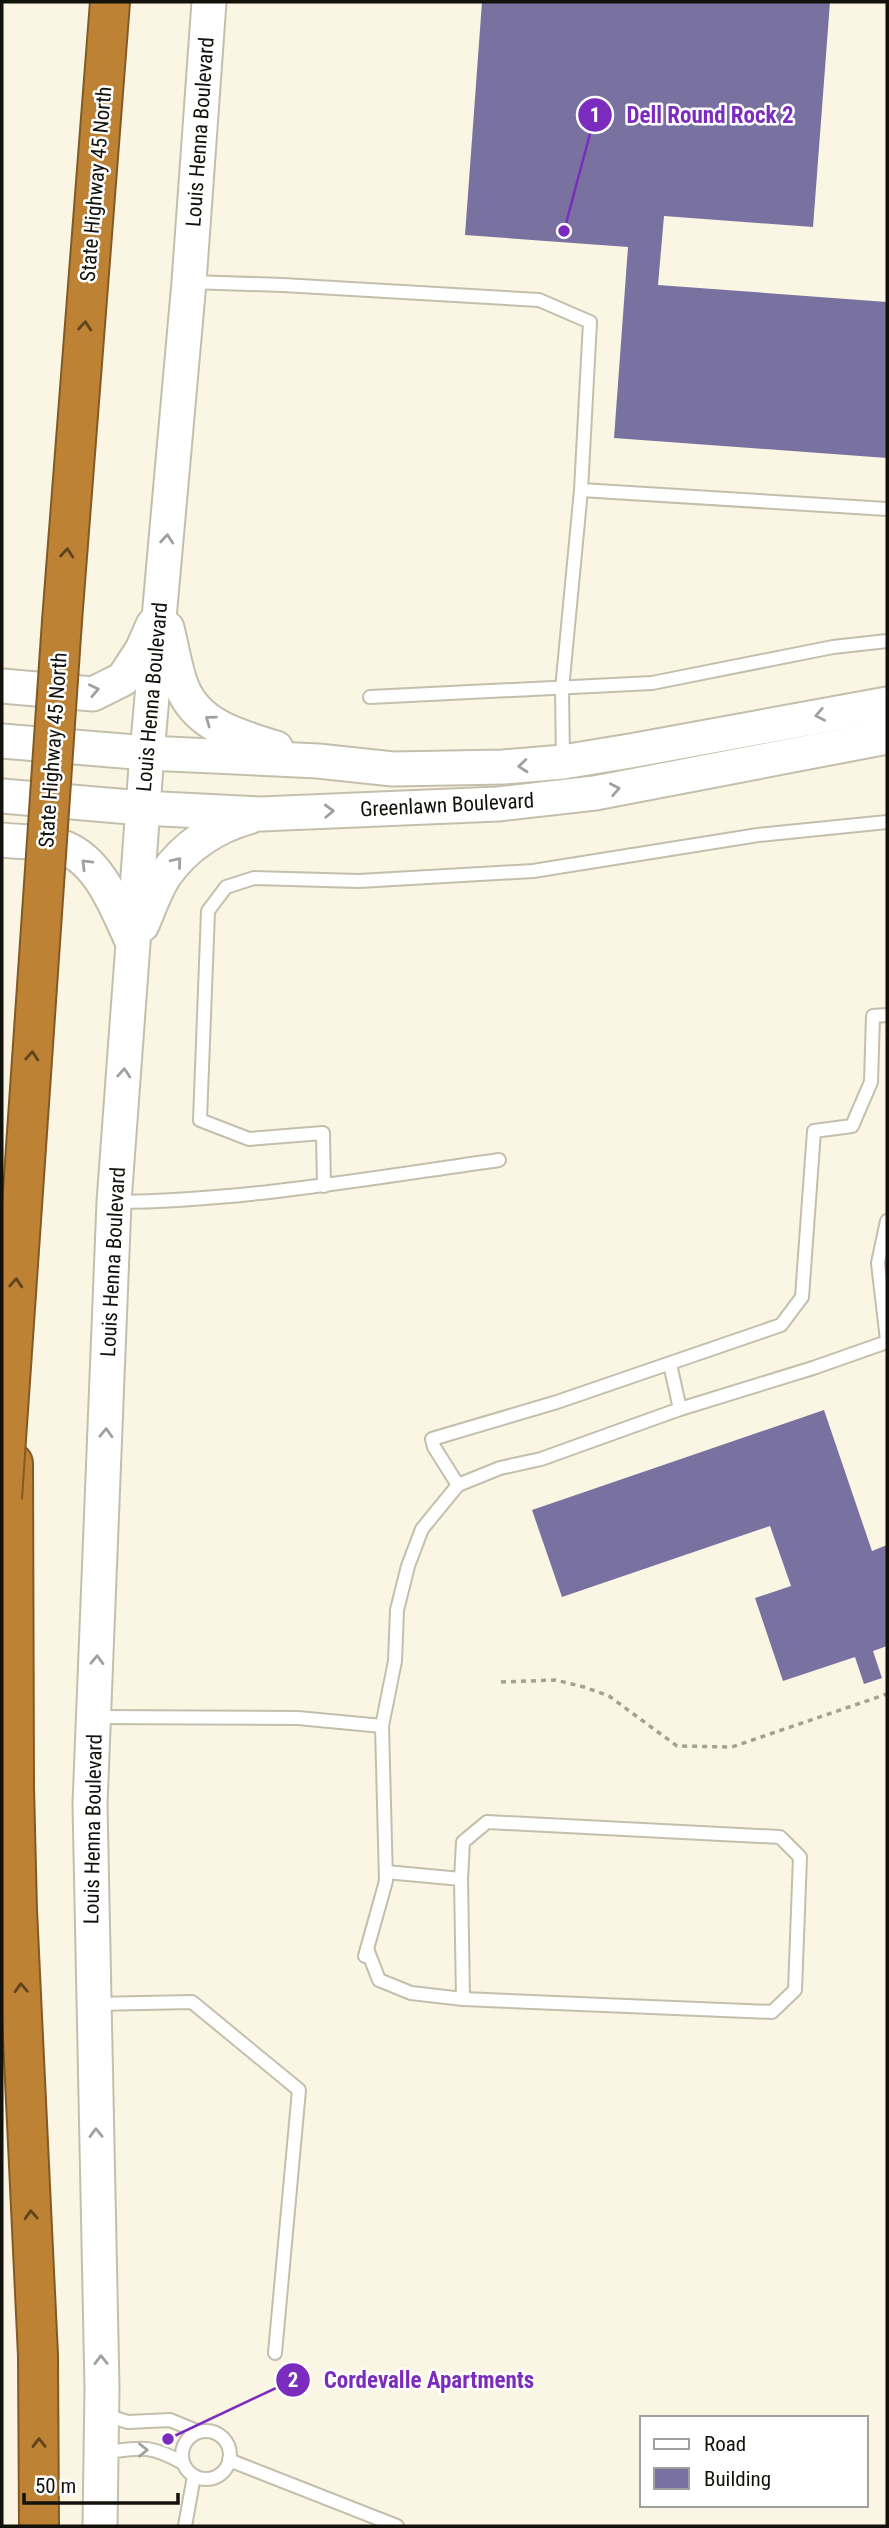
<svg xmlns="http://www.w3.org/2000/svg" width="889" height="2528" font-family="'Roboto Condensed',sans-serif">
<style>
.building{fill:#7972a1}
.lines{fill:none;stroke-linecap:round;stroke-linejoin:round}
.service-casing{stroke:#c4bfad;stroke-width:16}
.secondary-casing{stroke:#c4bfad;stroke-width:37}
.motorway-casing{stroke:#825a26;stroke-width:42}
.path{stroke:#a4a092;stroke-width:3.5;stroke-dasharray:5 5;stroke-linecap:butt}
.service{stroke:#fff;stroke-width:12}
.secondary{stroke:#fff;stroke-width:33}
.motorway{stroke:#be8234;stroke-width:38}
.motorway-bridge-casing{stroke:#825a26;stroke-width:42;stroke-linecap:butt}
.motorway-bridge{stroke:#be8234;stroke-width:38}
.oneway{stroke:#60441d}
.oneway2{stroke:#a1a09d}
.labels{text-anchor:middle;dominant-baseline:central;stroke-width:5;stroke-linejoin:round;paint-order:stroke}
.street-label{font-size:21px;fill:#13110b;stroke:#fff}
.leader{fill:none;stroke:#7b2cbf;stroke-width:2.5}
.callout-dot{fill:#7b2cbf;stroke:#fff;stroke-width:2.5}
.mark-label{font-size:21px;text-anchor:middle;font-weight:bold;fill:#fff}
.callout-label{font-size:23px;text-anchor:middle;font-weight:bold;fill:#7b2cbf;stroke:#fff;stroke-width:5;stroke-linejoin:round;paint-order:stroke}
</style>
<rect width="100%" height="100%" fill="#fbf6e3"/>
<g class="building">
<polygon points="482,2 830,2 813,227 664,216 658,285 887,302 887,458 614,438 628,247 465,235"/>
<polygon points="824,1410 872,1551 887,1545 887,1646 873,1651 882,1678 864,1684 855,1657 783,1681 755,1598 791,1586 770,1526 562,1597 532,1510"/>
</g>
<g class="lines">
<g class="service-casing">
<g id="service">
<polyline points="190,282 283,285 539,300 590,322 581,490 562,689 563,762"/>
<polyline points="581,490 887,509"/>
<polyline points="370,697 652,683 833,647 887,641"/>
<polyline points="324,1186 323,1133 249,1139 200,1120 208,911 226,887 254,878 359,881 533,871 758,835 887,822"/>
<path d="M114 1202C244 1201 371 1178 499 1160"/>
<polyline points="887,1221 878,1263 887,1340"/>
<polyline points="670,1364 680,1409"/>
<polyline points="458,1485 434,1447 432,1439 557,1402 781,1325 802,1297 814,1131 852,1126 871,1082 873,1016 887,1015"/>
<polyline points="95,1717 298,1718 382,1726"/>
<polyline points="461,1879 463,1999"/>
<polyline points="367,1949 379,1980 411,1993 463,1999 772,2012 795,1990 800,1857 780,1837 487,1822 463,1842 461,1879 386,1872"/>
<polyline points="365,1956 386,1881 382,1726 395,1661 397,1610 408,1566 422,1529 458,1485 500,1468 541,1459 680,1409 813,1368 887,1342"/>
<polyline points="94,2004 192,2002 299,2090 275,2353"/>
<polyline points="105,2415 128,2422 170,2420 199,2432"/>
<circle cx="206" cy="2455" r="24"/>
<path d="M101 2453C140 2448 147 2443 183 2463"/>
<polyline points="229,2460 397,2526"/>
<polyline points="185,2526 194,2476"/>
</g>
</g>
<g class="secondary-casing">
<g id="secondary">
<path d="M167 628C172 648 175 669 182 687 197 726 240 737 276 748"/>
<polyline points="2,686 93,694 123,679 142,650 153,625"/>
<polyline points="2,741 147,753 318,761 393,769 503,767 563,762 630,751 887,704"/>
<polyline points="2,796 142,808 261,814 498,804 595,793 887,737"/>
<path d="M2 840C19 842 39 841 56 845 98 855 116 907 132 941"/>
<path d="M142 925C149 909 155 890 165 875 185 846 216 826 249 817"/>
<polyline points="100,2526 102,2388 90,1804 114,1202 147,753 189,282 209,2"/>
</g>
</g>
<g class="motorway-casing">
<g id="motorway">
<polyline points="62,621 110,2"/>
<polyline points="13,1463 14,1787 17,1910 38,2356 39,2526"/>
</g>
</g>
<polyline class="path" points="501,1682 555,1680 584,1687 609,1696 677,1746 732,1747 887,1694"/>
<use href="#service" class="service"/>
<use href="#secondary" class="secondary"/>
<use href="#motorway" class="motorway"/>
<g class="motorway-bridge-casing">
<polyline id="motorway-bridge" points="2,1498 62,621"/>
</g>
<use href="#motorway-bridge" class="motorway-bridge"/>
</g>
<defs><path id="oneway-chevron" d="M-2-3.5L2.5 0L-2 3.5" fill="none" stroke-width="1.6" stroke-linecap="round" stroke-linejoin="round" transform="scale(1.75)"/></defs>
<g class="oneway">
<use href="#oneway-chevron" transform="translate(85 326) rotate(-85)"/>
<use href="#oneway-chevron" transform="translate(67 553) rotate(-85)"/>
<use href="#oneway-chevron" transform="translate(32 1056) rotate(-86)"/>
<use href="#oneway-chevron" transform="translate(16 1283) rotate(-86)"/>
<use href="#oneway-chevron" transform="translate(21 1988) rotate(-93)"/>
<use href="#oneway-chevron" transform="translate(31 2215) rotate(-93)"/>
<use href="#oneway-chevron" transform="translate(39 2443) rotate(-91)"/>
</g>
<g class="oneway2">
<use href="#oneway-chevron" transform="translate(167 539) rotate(-85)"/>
<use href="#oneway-chevron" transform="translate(94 690) rotate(-12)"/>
<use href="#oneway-chevron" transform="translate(820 715) rotate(169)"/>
<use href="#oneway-chevron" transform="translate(210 720) rotate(-144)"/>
<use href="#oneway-chevron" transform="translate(523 766) rotate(175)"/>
<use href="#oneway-chevron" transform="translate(615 789) rotate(-11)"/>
<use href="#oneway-chevron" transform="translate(329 811) rotate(-2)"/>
<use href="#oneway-chevron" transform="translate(177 862) rotate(-50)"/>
<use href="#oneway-chevron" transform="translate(86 864) rotate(-135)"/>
<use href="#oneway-chevron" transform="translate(124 1073) rotate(-86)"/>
<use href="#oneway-chevron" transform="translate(106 1433) rotate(-88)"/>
<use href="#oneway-chevron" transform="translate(97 1660) rotate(-88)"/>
<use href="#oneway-chevron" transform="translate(96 2133) rotate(-91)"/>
<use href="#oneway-chevron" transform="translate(101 2360) rotate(-91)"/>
<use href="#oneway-chevron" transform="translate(143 2450)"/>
</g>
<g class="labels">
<g class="street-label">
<text transform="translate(200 132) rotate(-86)">Louis Henna Boulevard</text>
<text transform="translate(96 184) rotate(-85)">State Highway 45 North</text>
<text transform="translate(152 697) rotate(-85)">Louis Henna Boulevard</text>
<text transform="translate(53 750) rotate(-86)">State Highway 45 North</text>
<text transform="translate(447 805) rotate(-3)">Greenlawn Boulevard</text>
<text transform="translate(113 1262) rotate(-87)">Louis Henna Boulevard</text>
<text transform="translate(93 1829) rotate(-89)">Louis Henna Boulevard</text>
</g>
</g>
<path class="leader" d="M564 231L595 115M168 2439L293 2380"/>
<g class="callout-dot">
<circle cx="564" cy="231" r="7"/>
<circle cx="168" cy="2439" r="7"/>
<circle cx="595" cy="115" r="18"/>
<circle cx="293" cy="2380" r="18"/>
</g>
<g class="mark-label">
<text x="595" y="122">1</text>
<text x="293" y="2387">2</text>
</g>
<g class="callout-label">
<text x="710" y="123">Dell Round Rock 2</text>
<text x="429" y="2388">Cordevalle Apartments</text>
</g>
<rect width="889" height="2528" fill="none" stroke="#13110b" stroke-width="7"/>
<rect x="640" y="2416" width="228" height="91" fill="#ffffff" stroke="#a1a09d" stroke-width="2"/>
<rect x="654" y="2439" width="35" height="10" fill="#ffffff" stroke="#a1a09d" stroke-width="2"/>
<text x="704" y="2451" font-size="21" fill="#13110b">Road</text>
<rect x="654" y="2468" width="35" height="21" fill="#7972a1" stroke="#a1a09d" stroke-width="2"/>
<text x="704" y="2486" font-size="21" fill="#13110b">Building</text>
<path d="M24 2493v10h154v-10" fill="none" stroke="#13110b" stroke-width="3.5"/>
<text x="35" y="2493" font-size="21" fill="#13110b" stroke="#ffffff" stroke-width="5" paint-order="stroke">50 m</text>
</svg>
